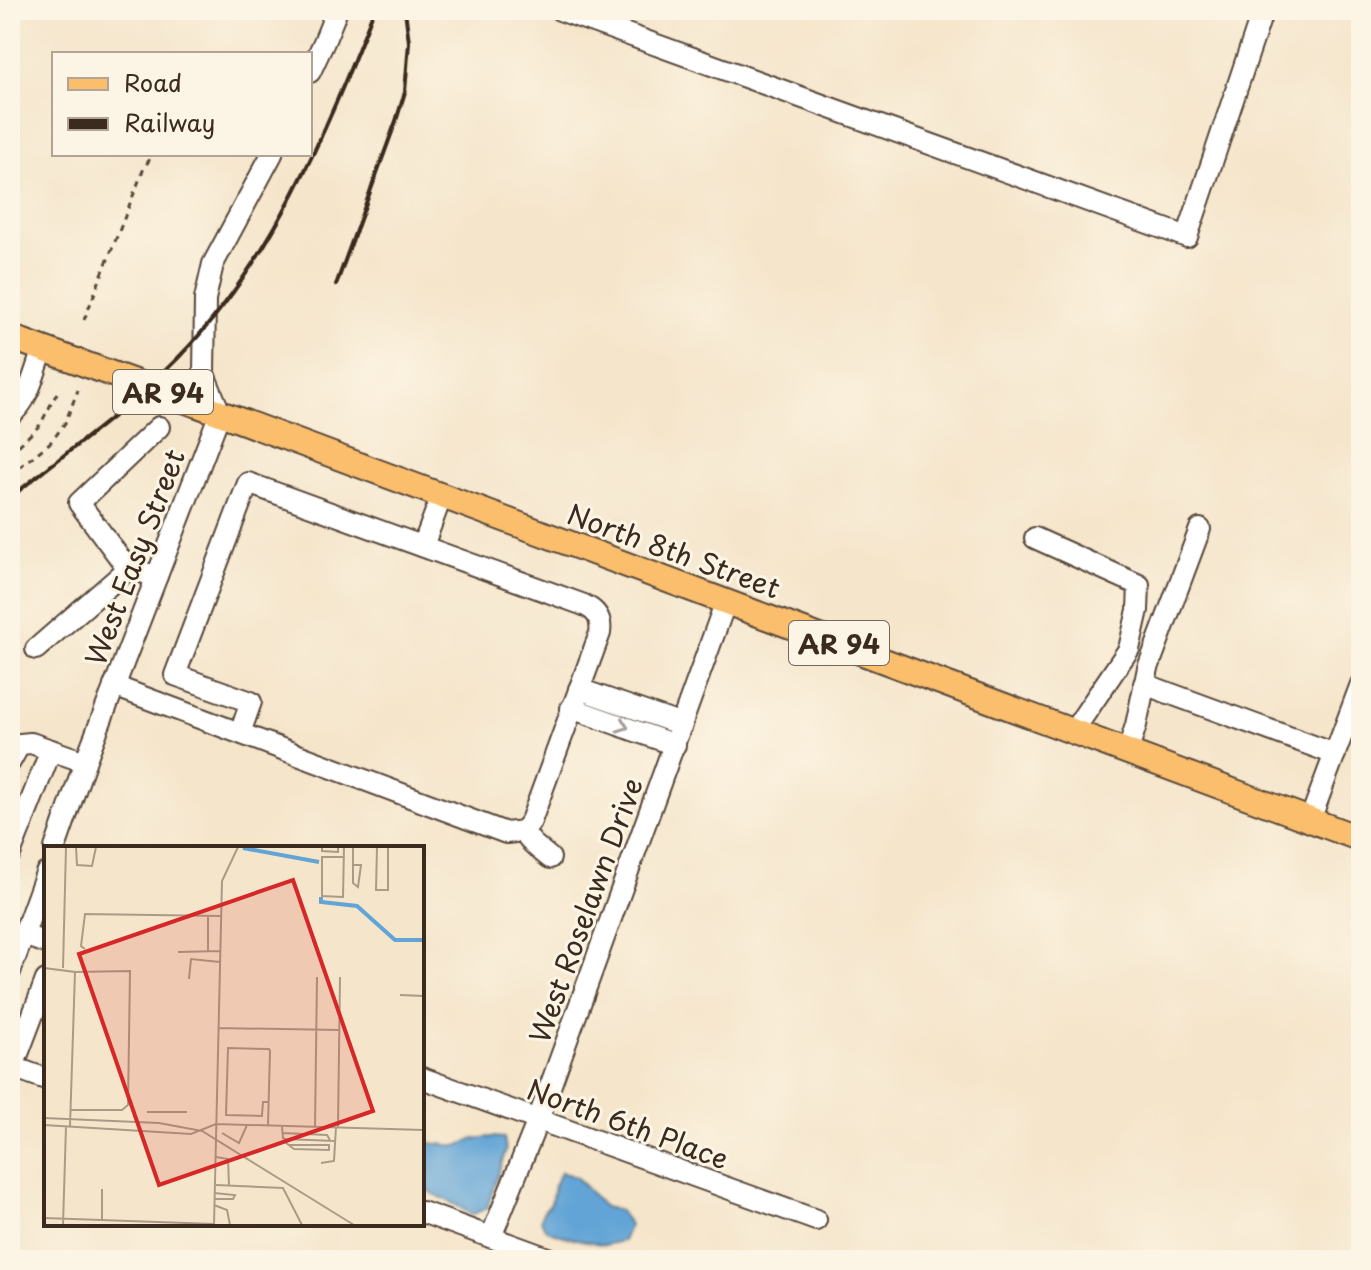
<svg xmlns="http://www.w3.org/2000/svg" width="1371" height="1270" font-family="'Playpen Sans',sans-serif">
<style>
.water{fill:#62a4d6;stroke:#4e677a;stroke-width:2}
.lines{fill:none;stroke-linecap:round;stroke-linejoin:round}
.minor-casing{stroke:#574638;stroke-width:24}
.major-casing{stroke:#574638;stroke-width:28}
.path{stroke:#574638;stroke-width:3;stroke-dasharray:6 6;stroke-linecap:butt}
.minor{stroke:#fff;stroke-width:20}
.major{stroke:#fabe6d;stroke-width:24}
.rail{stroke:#3b2a1e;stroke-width:4}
.oneway{stroke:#a79f9a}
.labels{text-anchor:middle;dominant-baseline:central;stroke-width:6;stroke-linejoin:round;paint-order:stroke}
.shield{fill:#fcf5e5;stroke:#75675a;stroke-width:2}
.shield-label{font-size:26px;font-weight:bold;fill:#3b2a1e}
.street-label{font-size:28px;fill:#3b2a1e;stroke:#fcf5e5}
.inset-river{fill:none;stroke:#62a4d6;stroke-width:4}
.inset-road{fill:none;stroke:#ab9a86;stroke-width:2}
.view{fill:#d62828;fill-opacity:0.15;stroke:#d62828;stroke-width:4}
.inset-edge{fill:none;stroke:#3b2a1e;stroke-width:4}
</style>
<rect width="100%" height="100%" fill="#fcf5e5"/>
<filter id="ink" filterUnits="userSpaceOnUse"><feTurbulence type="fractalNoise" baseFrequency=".0125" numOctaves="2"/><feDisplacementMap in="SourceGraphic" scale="16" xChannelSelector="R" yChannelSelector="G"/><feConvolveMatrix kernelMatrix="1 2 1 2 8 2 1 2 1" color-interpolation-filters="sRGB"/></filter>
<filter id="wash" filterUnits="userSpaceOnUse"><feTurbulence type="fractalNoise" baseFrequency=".006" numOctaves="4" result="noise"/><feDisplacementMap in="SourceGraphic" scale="32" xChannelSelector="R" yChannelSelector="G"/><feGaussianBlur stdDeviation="1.8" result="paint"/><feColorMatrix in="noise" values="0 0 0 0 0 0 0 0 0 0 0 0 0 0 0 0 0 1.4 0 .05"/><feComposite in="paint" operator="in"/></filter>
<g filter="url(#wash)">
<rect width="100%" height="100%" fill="#f5e5cb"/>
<g class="water">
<path d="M492 1137 504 1138 506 1150 487 1208 471 1215C456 1202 438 1198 422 1187V1142L458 1146 473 1139Z"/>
<polygon points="561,1172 576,1177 604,1207 619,1210 630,1225 623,1241 605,1245 567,1237 546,1230 541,1220 543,1212 551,1203 554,1185"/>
</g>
</g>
<g filter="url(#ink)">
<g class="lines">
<g class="minor-casing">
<g id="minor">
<polyline points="560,10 1187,237 1263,10"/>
<polyline points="310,72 324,42 337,10"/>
<path d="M10 415C29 402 35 370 43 349"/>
<polyline points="1035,538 1139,585 1138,610 1129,649 1074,730"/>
<polyline points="423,546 442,495"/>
<polyline points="157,576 128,569 79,503 159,427"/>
<polyline points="36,649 128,569"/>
<polyline points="1144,684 1335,754"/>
<path d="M114 686 506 833 523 831 531 821 600 633C602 619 597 611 584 605L248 483 175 675 251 702 240 733"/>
<polyline points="579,689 682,725"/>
<polyline points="571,708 675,745"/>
<polyline points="1128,751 1136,725 1148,668 1200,529"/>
<polyline points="10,762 20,744 31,743 85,762"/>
<polyline points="1310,820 1361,684"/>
<polyline points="523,831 533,844 550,858"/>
<polyline points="55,848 85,762 220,413 204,374 205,299 213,264 272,154"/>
<polyline points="10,854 51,750"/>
<polyline points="24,935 46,943"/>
<polyline points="10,972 46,873"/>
<polyline points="10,1066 46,1079"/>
<polyline points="13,1067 46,980"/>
<polyline points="422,1078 816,1220"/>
<polyline points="422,1212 553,1260"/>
<polyline points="491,1237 538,1120 726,601"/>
</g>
</g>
<g class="major-casing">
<polyline id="major" points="10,337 220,413 1361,839"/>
</g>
<g class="path">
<polyline points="84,320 144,168 153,154"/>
<polyline points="10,454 40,425 57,393"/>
<polyline points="10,475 52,441 65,423 78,390"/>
</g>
<use href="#minor" class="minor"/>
<use href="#major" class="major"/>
<g class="rail">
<polyline points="336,285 396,121 405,92 409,42 405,10"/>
<path d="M10 498C66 452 128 409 178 358 273 261 325 133 374 10"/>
</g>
</g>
<defs><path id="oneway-chevron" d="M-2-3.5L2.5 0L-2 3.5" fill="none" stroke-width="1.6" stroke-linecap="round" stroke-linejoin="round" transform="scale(2)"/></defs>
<use class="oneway" href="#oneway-chevron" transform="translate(623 726) rotate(20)"/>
</g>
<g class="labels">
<g class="shield">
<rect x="113" y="370" width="100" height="44" rx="6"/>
<rect x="789" y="621" width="100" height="44" rx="6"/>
</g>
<g class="shield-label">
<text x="163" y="392">AR 94</text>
<text x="839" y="643">AR 94</text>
</g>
<g class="street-label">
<text transform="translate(674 550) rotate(20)">North 8th Street</text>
<text transform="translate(134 557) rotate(-69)">West Easy Street</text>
<text transform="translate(585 910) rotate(-70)">West Roselawn Drive</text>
<text transform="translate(628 1123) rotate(20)">North 6th Place</text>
</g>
</g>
<g transform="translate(44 846)">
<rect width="380" height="380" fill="#f5e5cb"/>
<path class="inset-river" d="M199 2 275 16M277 51V56L313 60 351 94H380"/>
<path class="inset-road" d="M32 1 33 19 48 20 52 1M278 1V5L294 6V1M333 1 332 44H344V1M300 11H278V50L299 51 300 1M309 19H317L314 41 309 37V1M41 103 37 100 41 68 177 70M134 106 176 105M164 106V70M0 122 31 126 26 280M19 122 22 1M145 133 147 113 176 116M356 149 380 150M174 182 295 184M26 264H78L84 259 86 125 31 126M103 266H143M0 272 115 277 158 285 310 379M0 279 147 288 172 278 380 284M224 280 226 205 225 203 184 202 182 269 218 270 219 256H224M238 280 239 292 241 293 242 297 250 303 285 304V299H245M271 281 273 131M294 281 296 131M178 287 195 297 203 279M238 287 283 289 286 294M241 293 292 295M172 311 184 313 185 339M277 317 290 315 292 281M172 339 239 342 258 379M170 347 191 349 189 353H171M170 359 183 364 186 379M0 372 170 378M58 374V343M19 379 22 280M170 379 178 35 194 1"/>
<path class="view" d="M249 34 329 265 115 339 35 108Z"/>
<rect width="380" height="380" class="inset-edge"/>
</g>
<rect width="1371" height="1270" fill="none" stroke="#fcf5e5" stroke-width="40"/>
<rect x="52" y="52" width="260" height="104" fill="#fcf5e5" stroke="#afa495" stroke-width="2"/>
<rect x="68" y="78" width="40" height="12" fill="#fabe6d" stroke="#afa495" stroke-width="2"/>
<text x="124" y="92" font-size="24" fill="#3b2a1e">Road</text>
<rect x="68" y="118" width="40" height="12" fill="#3b2a1e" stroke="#afa495" stroke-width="2"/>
<text x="124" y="132" font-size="24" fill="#3b2a1e">Railway</text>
</svg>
